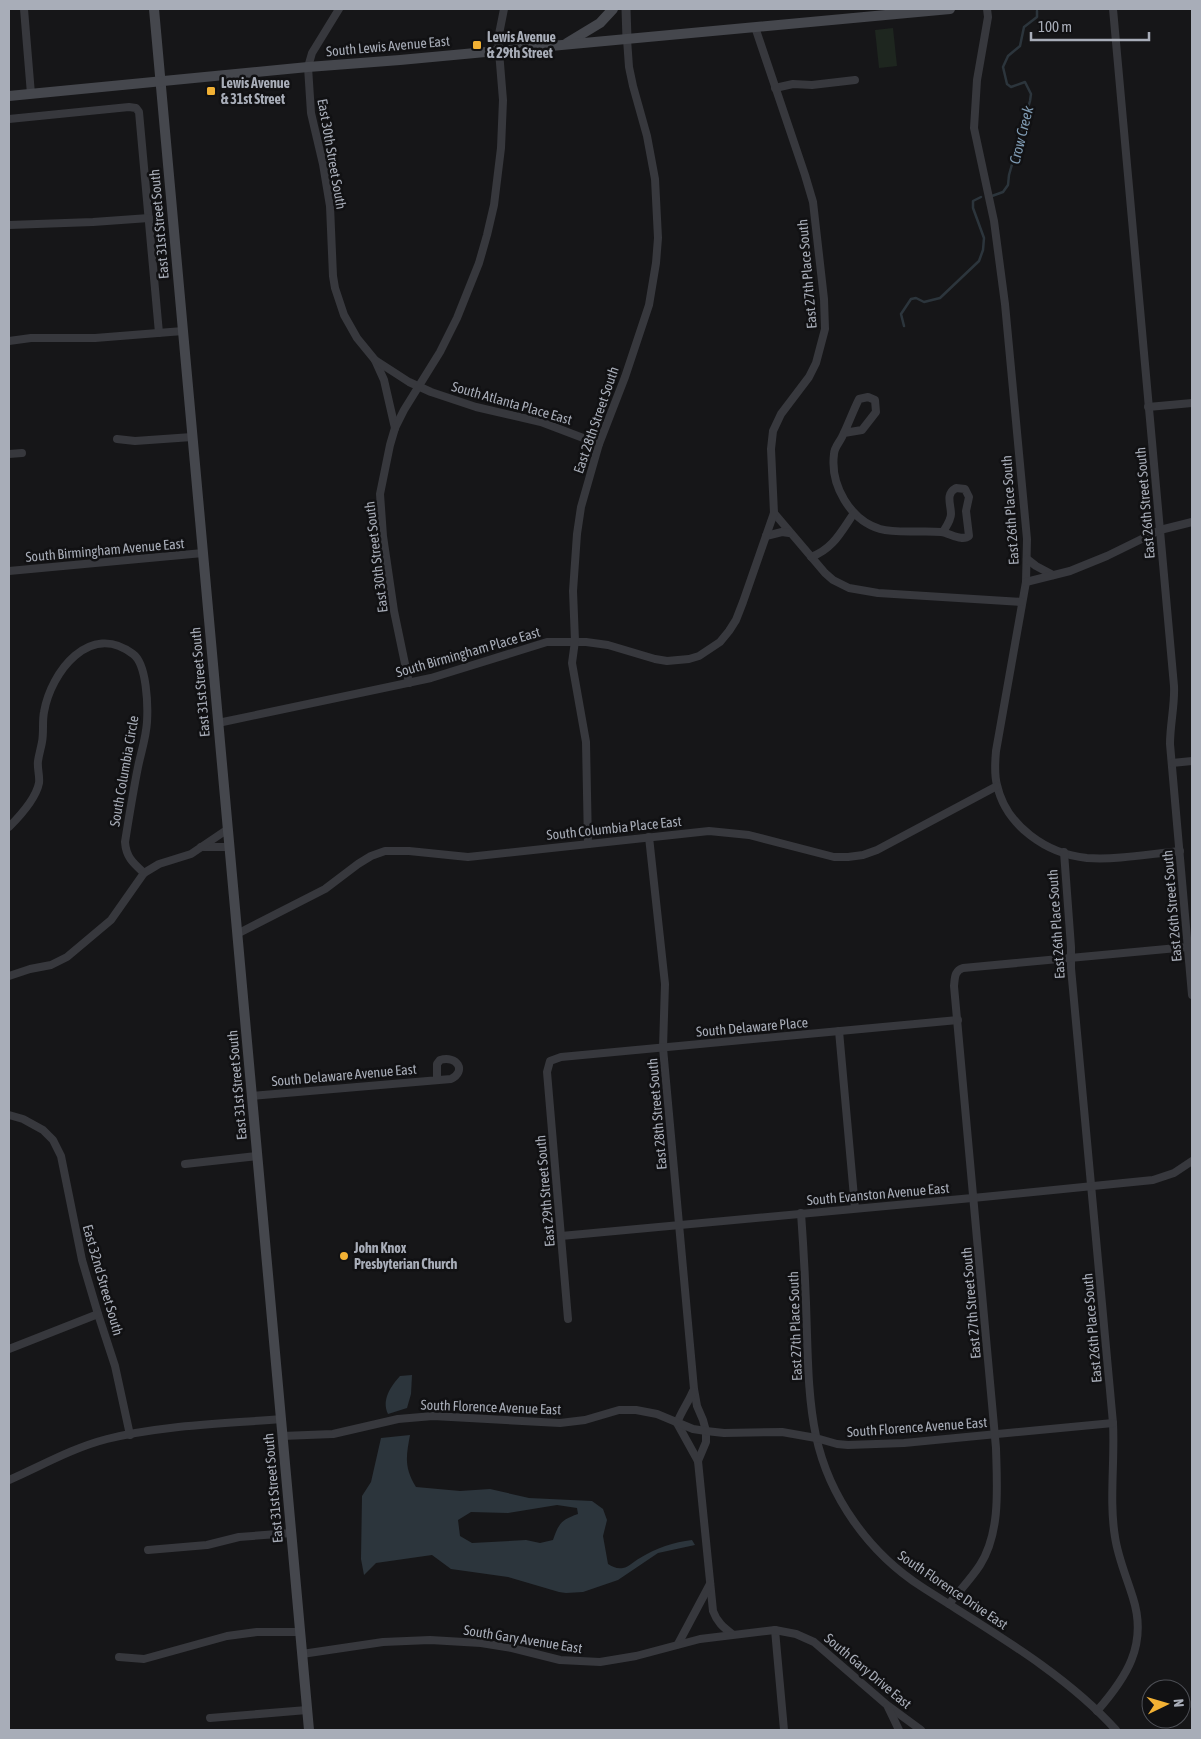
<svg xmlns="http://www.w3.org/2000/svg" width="1201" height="1739" font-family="'Asap Condensed',sans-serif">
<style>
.green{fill:#1e261f}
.water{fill:#2c353c;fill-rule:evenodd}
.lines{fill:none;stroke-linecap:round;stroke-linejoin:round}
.stream{stroke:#2c353c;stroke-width:2.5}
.minor{stroke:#37383d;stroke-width:8}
.tertiary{stroke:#37383d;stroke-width:9}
.secondary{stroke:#45474d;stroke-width:10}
.poi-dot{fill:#f2b134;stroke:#111113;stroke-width:2}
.labels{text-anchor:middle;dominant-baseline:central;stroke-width:5;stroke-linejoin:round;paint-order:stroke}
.poi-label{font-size:14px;font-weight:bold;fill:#a8adb8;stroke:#111113;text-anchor:start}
.street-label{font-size:14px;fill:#a8adb8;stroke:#111113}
.water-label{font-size:15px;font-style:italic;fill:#7f9bb3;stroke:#111113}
</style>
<rect width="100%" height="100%" fill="#161618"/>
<polygon class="green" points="893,28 897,66 879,68 875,30"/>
<g class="water">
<path d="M412 1375 411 1394 407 1408 388 1414C381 1400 391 1386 400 1376Z"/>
<path d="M410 1435C406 1457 404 1467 416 1487L460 1491 490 1489 529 1498 592 1501 603 1509 607 1520 603 1536 608 1564C613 1567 617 1569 623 1568 629 1567 634 1561 640 1558 656 1548 674 1542 692 1540L695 1545 658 1553 618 1580 583 1592 566 1593 559 1592 508 1577 451 1569 432 1555 376 1563 364 1575 361 1559 362 1496 371 1482 381 1438ZM557 1505 577 1508 578 1514C561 1520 559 1523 553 1540L540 1543 526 1540 472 1543 460 1536 458 1520 471 1512 508 1513Z"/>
</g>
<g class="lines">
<g class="stream">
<polyline points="992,196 1003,192 1008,185 1009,175 1030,101 1031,94 1025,82 1011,87 1007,84 1003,67 1008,56 1020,46 1024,27 1037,17 1037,11"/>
<polyline points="904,326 901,314 911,299 916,298 924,302 940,298 979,261 983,250 984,238 973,208 973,201 981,197"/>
</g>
<g class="minor">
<polyline points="24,9 31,94"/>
<polyline points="339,9 312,53 308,67 311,113 323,164 330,206 333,276 335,288 344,315 357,338 375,360 384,380 395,428"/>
<path d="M987 9 988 17 977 80 974 128 994 221 1005 304 1027 539 1026 582 996 751C995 762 994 774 997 785 1006 826 1047 854 1087 858 1118 860 1149 854 1180 851"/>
<path d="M1113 9 1174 686C1175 705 1170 724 1170 744L1192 995"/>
<polyline points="775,88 793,84 812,85 855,80"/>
<polyline points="9,119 129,107 136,108 139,112 159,333"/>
<polyline points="9,225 93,222 149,218"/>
<polyline points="9,341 31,338 95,338 183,331"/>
<polyline points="375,360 409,382 431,392 476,407 541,422 599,444"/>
<polyline points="1148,407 1192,403"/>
<path d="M844 433 862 430 876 412 875 400 868 397 859 399C853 411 848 425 842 437 839 443 834 448 834 454 830 485 850 520 880 529 898 534 922 530 941 532 950 533 962 542 969 536L966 511 969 497 965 489 956 488C945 494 951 504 951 514 951 520 946 527 943 532"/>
<polyline points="117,439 135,441 192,437"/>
<polyline points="9,454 22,453"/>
<polyline points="774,513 825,573 833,580 849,588 878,593 1022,602"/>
<polyline points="766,536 782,532 789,533"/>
<path d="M811 557C833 549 841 532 854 513"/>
<polyline points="1027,559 1036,566 1053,575"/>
<polyline points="9,571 203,553"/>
<polyline points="1026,582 1070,571 1107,556 1160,530 1192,522"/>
<polyline points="409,683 394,611 383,536 380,494 390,445 395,428 404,410 440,352 457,318 479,263 487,235 494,205 501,148 503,100 498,39 504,9"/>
<polyline points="218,723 431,678 547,642 586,642 608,645 655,659 667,661 689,659 699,656 720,642 729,631 736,620 743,602 774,513 771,449 773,431 781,414 809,377 816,363 825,329 824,299 813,202 805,175 755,27"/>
<polyline points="1172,763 1192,761"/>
<path d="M9 827C19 817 36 798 39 783 40 776 37 768 38 761 39 754 41 748 42 742 44 732 42 722 44 712 51 672 90 621 133 654 147 664 148 706 147 722 146 738 141 752 138 767 133 792 129 817 125 842 126 857 133 863 144 873L111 920 67 957 51 965 30 969 9 976"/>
<polyline points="649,837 665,984 663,1048 694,1389 697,1406 703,1420 706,1431 706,1442 698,1461"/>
<polyline points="588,844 586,742 572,663 575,641 573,591 577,534 581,507 599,444 625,377 649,305 656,263 658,238 655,179 647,136 633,86 629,67 627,39"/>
<polyline points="201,847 229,847"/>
<path d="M1064 852 1071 947V968L1113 1423C1115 1460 1109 1501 1115 1537 1118 1558 1127 1578 1133 1598 1148 1645 1126 1678 1097 1711"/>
<polyline points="144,873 159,864 191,854 228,829"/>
<polyline points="237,934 325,889 358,864 371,856 385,851 409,851 468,857 709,831 749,835 834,857 848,857 863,855 877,850 997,786"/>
<polyline points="839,1031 855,1208"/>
<path d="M252 1096 451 1079C467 1071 457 1055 440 1060L437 1064V1080"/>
<polyline points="9,1115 23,1119 43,1130 53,1140 61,1156 82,1260 98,1314 115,1366 130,1435"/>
<polyline points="185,1164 257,1156"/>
<path d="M801 1213C804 1254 806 1294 807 1334 808 1368 809 1403 816 1436 829 1497 869 1553 922 1587 987 1629 1064 1672 1116 1730"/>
<polyline points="561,1236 983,1197 1153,1180 1174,1173 1192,1161"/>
<polyline points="568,1319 547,1072 550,1061 561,1057 958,1020"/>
<polyline points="9,1349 98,1314"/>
<path d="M693 1391C688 1403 682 1410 677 1423L698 1461 713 1611C717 1622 723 1627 732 1634"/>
<polyline points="282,1436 333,1434 398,1419 433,1416 560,1423 585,1420 619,1410 636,1410 657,1414 693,1429 706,1431 724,1433 782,1432 816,1438 837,1444 848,1445 904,1443 1113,1423"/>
<path d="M9 1480C41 1466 72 1448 107 1439 163 1425 223 1424 281 1419"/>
<polyline points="148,1550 207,1545 239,1537 291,1533"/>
<path d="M949 1604C959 1591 971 1579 980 1565 1001 1532 997 1486 996 1448L954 986C955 978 954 971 963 968L1188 947"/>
<polyline points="775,1630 784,1730"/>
<polyline points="678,1644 710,1584"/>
<polyline points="302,1654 383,1642 430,1640 481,1643 512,1648 560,1660 600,1662 636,1656 700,1639 775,1630 796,1634 814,1642 887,1705 921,1730"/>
<polyline points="119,1657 144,1659 227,1636 257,1632 300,1632"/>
<polyline points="888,1707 899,1730"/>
<polyline points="210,1718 307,1710"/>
</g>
<polyline class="tertiary" points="626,9 627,39"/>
<g class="secondary">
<polyline points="154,9 309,1730"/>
<polyline points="567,43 600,23 613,9"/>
<polyline points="9,96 308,67 400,60 950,9"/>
</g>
</g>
<g class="poi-dot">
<rect x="472" y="40" width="10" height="10" rx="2.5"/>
<rect x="206" y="86" width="10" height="10" rx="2.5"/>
<circle cx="344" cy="1256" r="5"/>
</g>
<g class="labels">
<g class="poi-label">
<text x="487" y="37">Lewis Avenue<tspan x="487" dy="16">&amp; 29th Street</tspan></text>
<text x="221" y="83">Lewis Avenue<tspan x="221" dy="16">&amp; 31st Street</tspan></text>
<text x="354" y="1248">John Knox<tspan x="354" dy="16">Presbyterian Church</tspan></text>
</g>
<g class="street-label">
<text transform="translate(388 46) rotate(-5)">South Lewis Avenue East</text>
<text transform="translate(332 154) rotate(80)">East 30th Street South</text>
<text transform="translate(159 224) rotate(-95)">East 31st Street South</text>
<text transform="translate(807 274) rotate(-95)">East 27th Place South</text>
<text transform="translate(512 403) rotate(16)">South Atlanta Place East</text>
<text transform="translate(596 420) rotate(-71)">East 28th Street South</text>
<text transform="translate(1145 503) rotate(-95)">East 26th Street South</text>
<text transform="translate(1010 510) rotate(-94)">East 26th Place South</text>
<text transform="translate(105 550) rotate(-5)">South Birmingham Avenue East</text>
<text transform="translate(376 557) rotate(-97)">East 30th Street South</text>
<text transform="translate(468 652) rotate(-16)">South Birmingham Place East</text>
<text transform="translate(200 682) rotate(-95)">East 31st Street South</text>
<text transform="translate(124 771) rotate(-80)">South Columbia Circle</text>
<text transform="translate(614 828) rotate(-6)">South Columbia Place East</text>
<text transform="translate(1172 906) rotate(-95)">East 26th Street South</text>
<text transform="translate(1056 924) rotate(-94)">East 26th Place South</text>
<text transform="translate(752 1027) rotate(-5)">South Delaware Place</text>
<text transform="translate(344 1075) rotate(-5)">South Delaware Avenue East</text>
<text transform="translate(237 1085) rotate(-95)">East 31st Street South</text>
<text transform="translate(657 1114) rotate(-95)">East 28th Street South</text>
<text transform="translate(545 1191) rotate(-95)">East 29th Street South</text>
<text transform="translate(878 1194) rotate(-5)">South Evanston Avenue East</text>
<text transform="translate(103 1280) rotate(74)">East 32nd Street South</text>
<text transform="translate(971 1303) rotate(-95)">East 27th Street South</text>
<text transform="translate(795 1326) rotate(-92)">East 27th Place South</text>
<text transform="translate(1092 1328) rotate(-95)">East 26th Place South</text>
<text transform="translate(491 1407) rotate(2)">South Florence Avenue East</text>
<text transform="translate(917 1427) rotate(-4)">South Florence Avenue East</text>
<text transform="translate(273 1488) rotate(-95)">East 31st Street South</text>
<text transform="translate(953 1590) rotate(34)">South Florence Drive East</text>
<text transform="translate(523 1639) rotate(9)">South Gary Avenue East</text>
<text transform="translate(868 1671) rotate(40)">South Gary Drive East</text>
</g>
<g class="water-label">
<text transform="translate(1021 135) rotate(-76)">Crow Creek</text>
</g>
</g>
<rect width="1201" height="1739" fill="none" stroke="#a8adb8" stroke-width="20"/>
<g transform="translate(1166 1704) rotate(85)"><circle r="24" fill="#111113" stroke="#4d4f55"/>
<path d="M0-4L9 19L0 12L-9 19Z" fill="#f2b134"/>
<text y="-8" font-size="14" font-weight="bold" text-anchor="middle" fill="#a8adb8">N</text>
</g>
<path d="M1031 32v8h118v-8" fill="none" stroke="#a8adb8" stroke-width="2.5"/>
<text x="1038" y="32" font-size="15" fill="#a8adb8" stroke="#111113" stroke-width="4" paint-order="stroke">100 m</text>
</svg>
